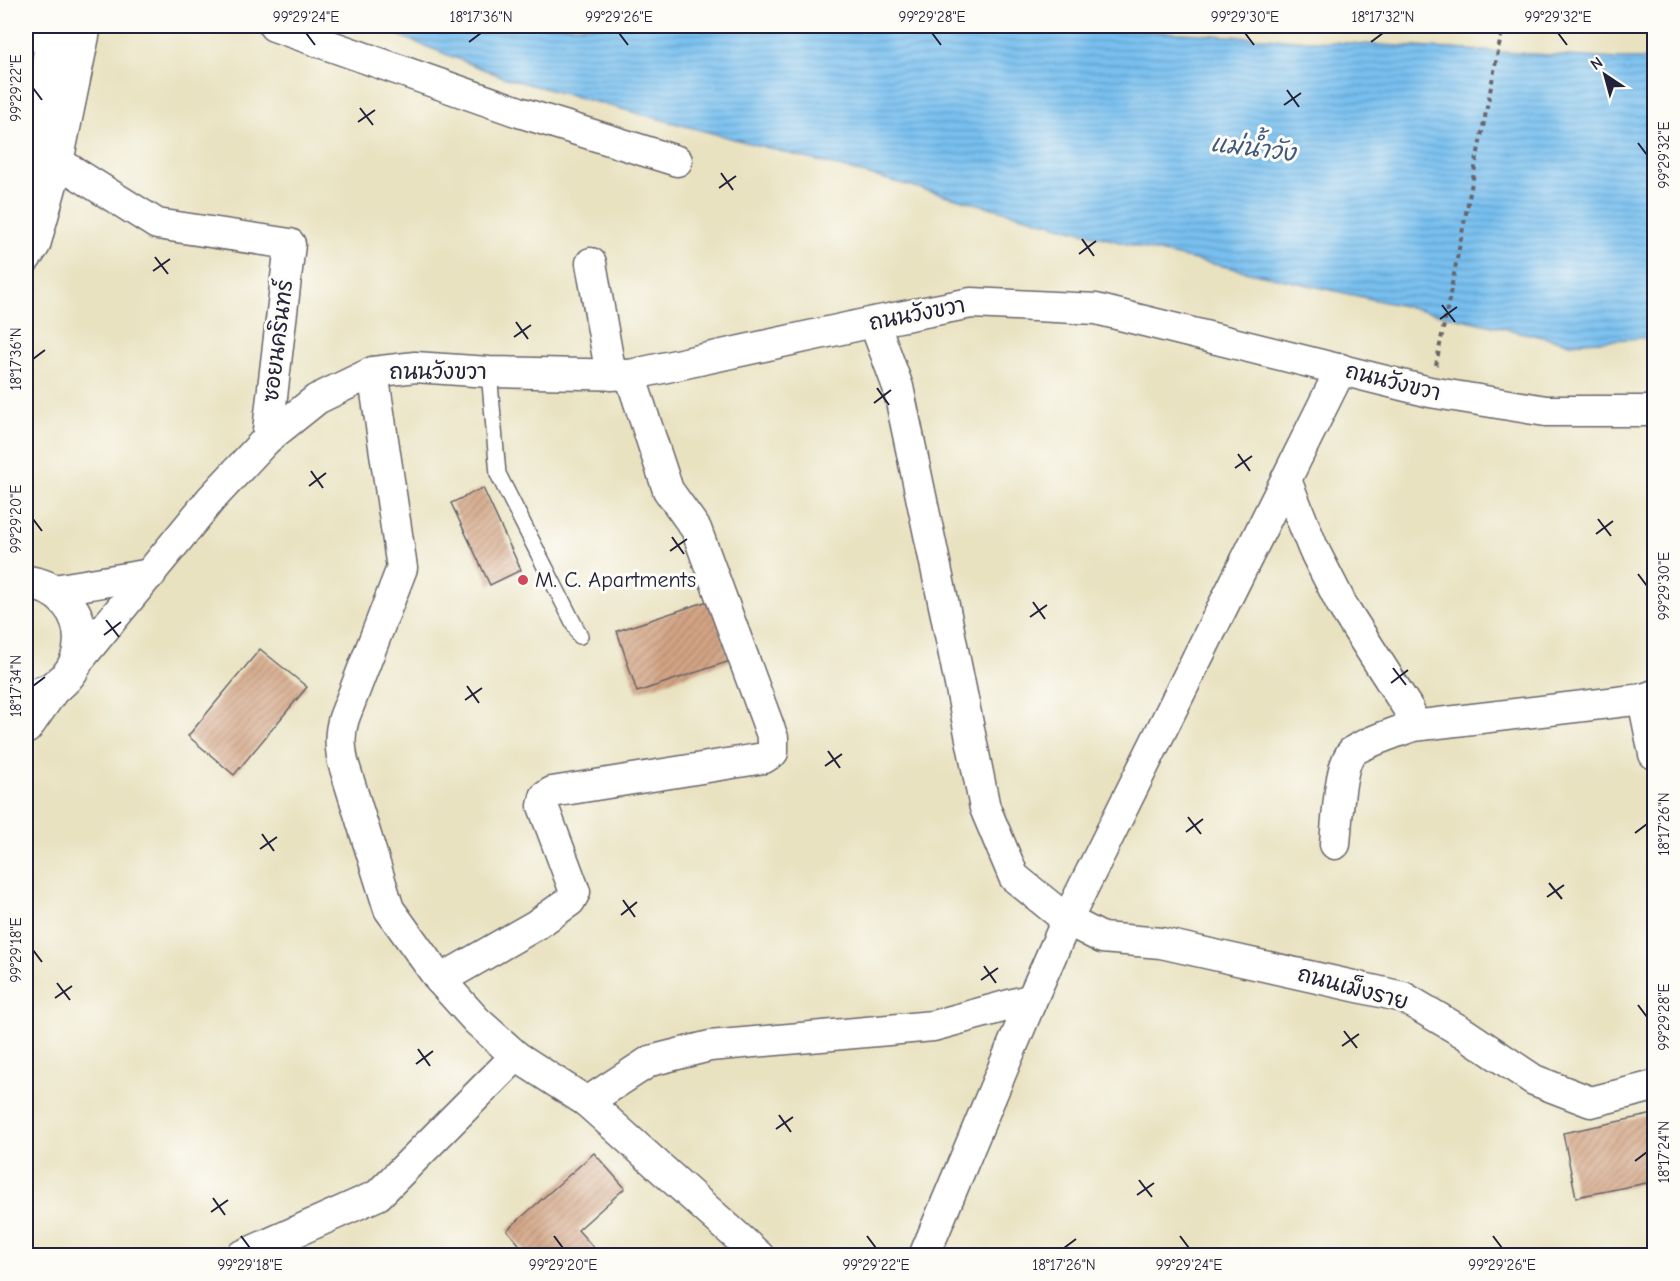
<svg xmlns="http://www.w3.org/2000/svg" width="1680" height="1281" font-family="'Comic Neue','Playpen Sans Thai',sans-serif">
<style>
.water{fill:url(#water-rules);stroke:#4d7196;stroke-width:1.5}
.building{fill:url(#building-hatch)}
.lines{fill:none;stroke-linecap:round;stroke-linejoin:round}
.lane-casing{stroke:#68656a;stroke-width:18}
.street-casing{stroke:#68656a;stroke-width:33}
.secondary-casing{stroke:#68656a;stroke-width:36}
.path{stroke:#68656a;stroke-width:4;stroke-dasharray:4.5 4.5;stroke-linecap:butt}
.lane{stroke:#fff;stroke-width:15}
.street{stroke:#fff;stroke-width:30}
.secondary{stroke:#fff;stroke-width:33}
.ticks{fill:none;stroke:#22223b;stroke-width:2}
.poi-dot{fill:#d1495b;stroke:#fdfcf7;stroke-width:2}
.labels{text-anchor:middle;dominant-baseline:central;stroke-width:6;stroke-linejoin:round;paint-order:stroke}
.street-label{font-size:22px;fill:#22223b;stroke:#fdfcf7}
.poi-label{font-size:22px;fill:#22223b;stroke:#fdfcf7;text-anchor:start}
.water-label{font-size:24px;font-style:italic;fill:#40597a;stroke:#fdfcf7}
.neatline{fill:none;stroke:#22223b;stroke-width:2}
.ticks-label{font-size:15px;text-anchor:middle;fill:#22223b}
</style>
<defs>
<pattern id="water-rules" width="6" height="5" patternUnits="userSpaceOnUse" patternTransform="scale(1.5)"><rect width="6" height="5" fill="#78c0f0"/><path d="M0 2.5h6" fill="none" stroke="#629cc4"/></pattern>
<pattern id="building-hatch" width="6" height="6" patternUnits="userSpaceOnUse" patternTransform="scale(1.5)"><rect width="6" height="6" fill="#d3a484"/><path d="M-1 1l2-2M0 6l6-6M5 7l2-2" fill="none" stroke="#ab856d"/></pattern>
</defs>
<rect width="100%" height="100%" fill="#fdfcf7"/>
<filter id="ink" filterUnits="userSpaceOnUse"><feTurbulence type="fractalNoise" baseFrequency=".0167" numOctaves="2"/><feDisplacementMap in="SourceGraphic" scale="12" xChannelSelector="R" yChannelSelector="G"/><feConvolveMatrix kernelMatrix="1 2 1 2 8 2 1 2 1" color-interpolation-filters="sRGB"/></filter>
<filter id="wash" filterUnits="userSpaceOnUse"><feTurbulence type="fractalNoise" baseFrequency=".008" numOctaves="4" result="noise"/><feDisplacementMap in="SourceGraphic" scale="24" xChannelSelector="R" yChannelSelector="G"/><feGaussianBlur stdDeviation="1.35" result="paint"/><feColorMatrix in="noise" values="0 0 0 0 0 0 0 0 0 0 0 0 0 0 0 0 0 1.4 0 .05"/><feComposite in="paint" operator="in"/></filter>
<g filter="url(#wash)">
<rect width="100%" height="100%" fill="#e9e2c1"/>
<polygon class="water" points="375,26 1076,26 1228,36 1617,59 1654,59 1654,337 1570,343 1150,250 506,78"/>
<g id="blocks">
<g class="building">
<polygon points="483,488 521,570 490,585 451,503"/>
<polygon points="711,600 730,661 637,692 617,631"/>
<polygon points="260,649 307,687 234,775 188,736"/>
<polygon points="1654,1114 1654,1207 1652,1208 1647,1183 1576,1197 1563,1133"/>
<polygon points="594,1153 625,1188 578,1230 601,1256 529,1256 507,1230"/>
</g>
</g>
</g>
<g filter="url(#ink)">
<use href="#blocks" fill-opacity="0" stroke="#68656a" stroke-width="1.5"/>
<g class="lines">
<g class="lane-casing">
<polyline id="lane" points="489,372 498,474 580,636"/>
</g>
<g class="street-casing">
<g id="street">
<polyline points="274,26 519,112 677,161"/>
<polyline points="26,38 28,26"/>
<polyline points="58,162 157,224 290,244 267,439"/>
<polyline points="26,258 35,245 58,162 86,26"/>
<polyline points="591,263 611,375"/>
<polyline points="874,322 898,387 946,615 985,808 1014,877 1067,920 1102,938 1161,943 1403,997 1464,1033 1534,1080 1591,1102 1654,1086"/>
<path d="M373 372 402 568 344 718C339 734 340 746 343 762L389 909 440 980 477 1021 516 1056 587 1102 759 1256"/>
<path d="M1286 480 1313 548 1342 605 1409 710 1413 726C1400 731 1361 744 1352 752 1339 765 1337 824 1335 844"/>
<polyline points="54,590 151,574"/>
<polyline points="73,667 211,499 267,439 317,399 373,372 415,367 489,372 630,375 874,322 971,303 1096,309 1430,392 1546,411 1654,411"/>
<polyline points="1643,699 1654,754"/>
<polyline points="1413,726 1643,699 1654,695"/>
<polyline points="440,980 536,925 570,901 575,892 543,806 545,797 552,792 764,758 773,752 773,738 696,529 668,490 630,375"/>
<polyline points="587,1102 650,1061 710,1046 933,1026 1032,999"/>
<polyline points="241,1256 378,1195 516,1056"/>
<polyline points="924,1256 1032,999 1067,920 1341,369"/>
</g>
</g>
<g class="secondary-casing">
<g id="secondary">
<polyline points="26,186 55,26"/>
<path d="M26 582C101 592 96 691 26 696"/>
<polyline points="26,727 54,687"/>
</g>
</g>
<polyline class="path" points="1436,365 1503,26"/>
<use href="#lane" class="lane"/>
<use href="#street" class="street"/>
<use href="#secondary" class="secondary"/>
</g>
</g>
<path class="ticks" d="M306 33 315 45M619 33 628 45M932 33 941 45M1245 33 1254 45M1558 33 1567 45M469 42 481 33M1371 42 1383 33M33 88 42 100M1287 90 1299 107M1284 105 1301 93M360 108 373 125M358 122 375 110M1638 143 1647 155M721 173 733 190M719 188 736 176M1082 239 1094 256M1079 254 1096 241M155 257 168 274M153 271 170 259M1442 305 1455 322M1440 319 1457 307M516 322 528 339M514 337 531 325M33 359 45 350M877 388 889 405M874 403 891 390M1238 454 1250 471M1235 468 1252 456M311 471 323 488M309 486 326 473M33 519 42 531M1598 519 1611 536M1596 534 1613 521M672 537 684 554M670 551 687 539M1638 574 1647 586M1033 602 1045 619M1030 617 1047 605M106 620 119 637M104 635 121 622M1393 668 1406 685M1391 683 1408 670M33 686 45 677M467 686 479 703M465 700 482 688M828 751 840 768M825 766 842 754M1188 817 1201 834M1186 832 1203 819M1635 833 1647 824M262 834 274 851M260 849 277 837M1549 883 1562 899M1547 897 1564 885M623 900 635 917M621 915 637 902M33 950 42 962M984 966 996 983M981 980 998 968M57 983 70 1000M55 998 72 986M1638 1005 1647 1017M1344 1031 1357 1048M1342 1046 1359 1034M418 1049 430 1066M416 1064 433 1051M779 1115 791 1132M776 1129 793 1117M1635 1161 1647 1152M1139 1180 1152 1197M1137 1195 1154 1183M213 1198 225 1215M211 1212 228 1200M241 1236 250 1248M554 1236 563 1248M867 1236 876 1248M1180 1236 1189 1248M1493 1236 1502 1248M1064 1248 1076 1239"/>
<circle class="poi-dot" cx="523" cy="580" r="6"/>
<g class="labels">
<g class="street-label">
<text transform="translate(917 314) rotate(-11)">ถนนวังขวา</text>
<text transform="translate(278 341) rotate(-83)">ซอยนครินทร์</text>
<text x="438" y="372">ถนนวังขวา</text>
<text transform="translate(1393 382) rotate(14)">ถนนวังขวา</text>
<text transform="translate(1353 988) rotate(15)">ถนนเม็งราย</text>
</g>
<g class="poi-label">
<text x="535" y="580">M. C. Apartments</text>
</g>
<g class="water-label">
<text transform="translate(1253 148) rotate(7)">แม่น้ำวัง</text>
</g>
</g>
<rect width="1680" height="1281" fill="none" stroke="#fdfcf7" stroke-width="66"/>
<g transform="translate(1605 75) rotate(324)" stroke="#fdfcf7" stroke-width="4.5" paint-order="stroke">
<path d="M0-4.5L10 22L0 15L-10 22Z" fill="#22223b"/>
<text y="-9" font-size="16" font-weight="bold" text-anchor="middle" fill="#22223b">N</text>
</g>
<rect x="33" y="33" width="1614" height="1215" class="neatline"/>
<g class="ticks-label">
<text x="306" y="22">99°29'24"E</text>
<text x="481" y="22">18°17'36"N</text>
<text x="619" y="22">99°29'26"E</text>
<text x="932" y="22">99°29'28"E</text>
<text x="1245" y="22">99°29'30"E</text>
<text x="1383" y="22">18°17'32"N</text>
<text x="1558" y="22">99°29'32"E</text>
<text transform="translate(16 88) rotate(-90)" y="5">99°29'22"E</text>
<text transform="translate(1664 155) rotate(-90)" y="5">99°29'32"E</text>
<text transform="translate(16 359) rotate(-90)" y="5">18°17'36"N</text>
<text transform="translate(16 519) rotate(-90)" y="5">99°29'20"E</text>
<text transform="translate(1664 586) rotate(-90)" y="5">99°29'30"E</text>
<text transform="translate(16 686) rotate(-90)" y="5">18°17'34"N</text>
<text transform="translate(1664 824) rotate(-90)" y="5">18°17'26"N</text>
<text transform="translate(16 950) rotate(-90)" y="5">99°29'18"E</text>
<text transform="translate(1664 1017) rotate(-90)" y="5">99°29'28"E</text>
<text transform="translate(1664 1152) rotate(-90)" y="5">18°17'24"N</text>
<text x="250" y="1270">99°29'18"E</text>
<text x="563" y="1270">99°29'20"E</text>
<text x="876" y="1270">99°29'22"E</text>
<text x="1064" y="1270">18°17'26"N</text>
<text x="1189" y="1270">99°29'24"E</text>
<text x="1502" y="1270">99°29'26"E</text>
</g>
</svg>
